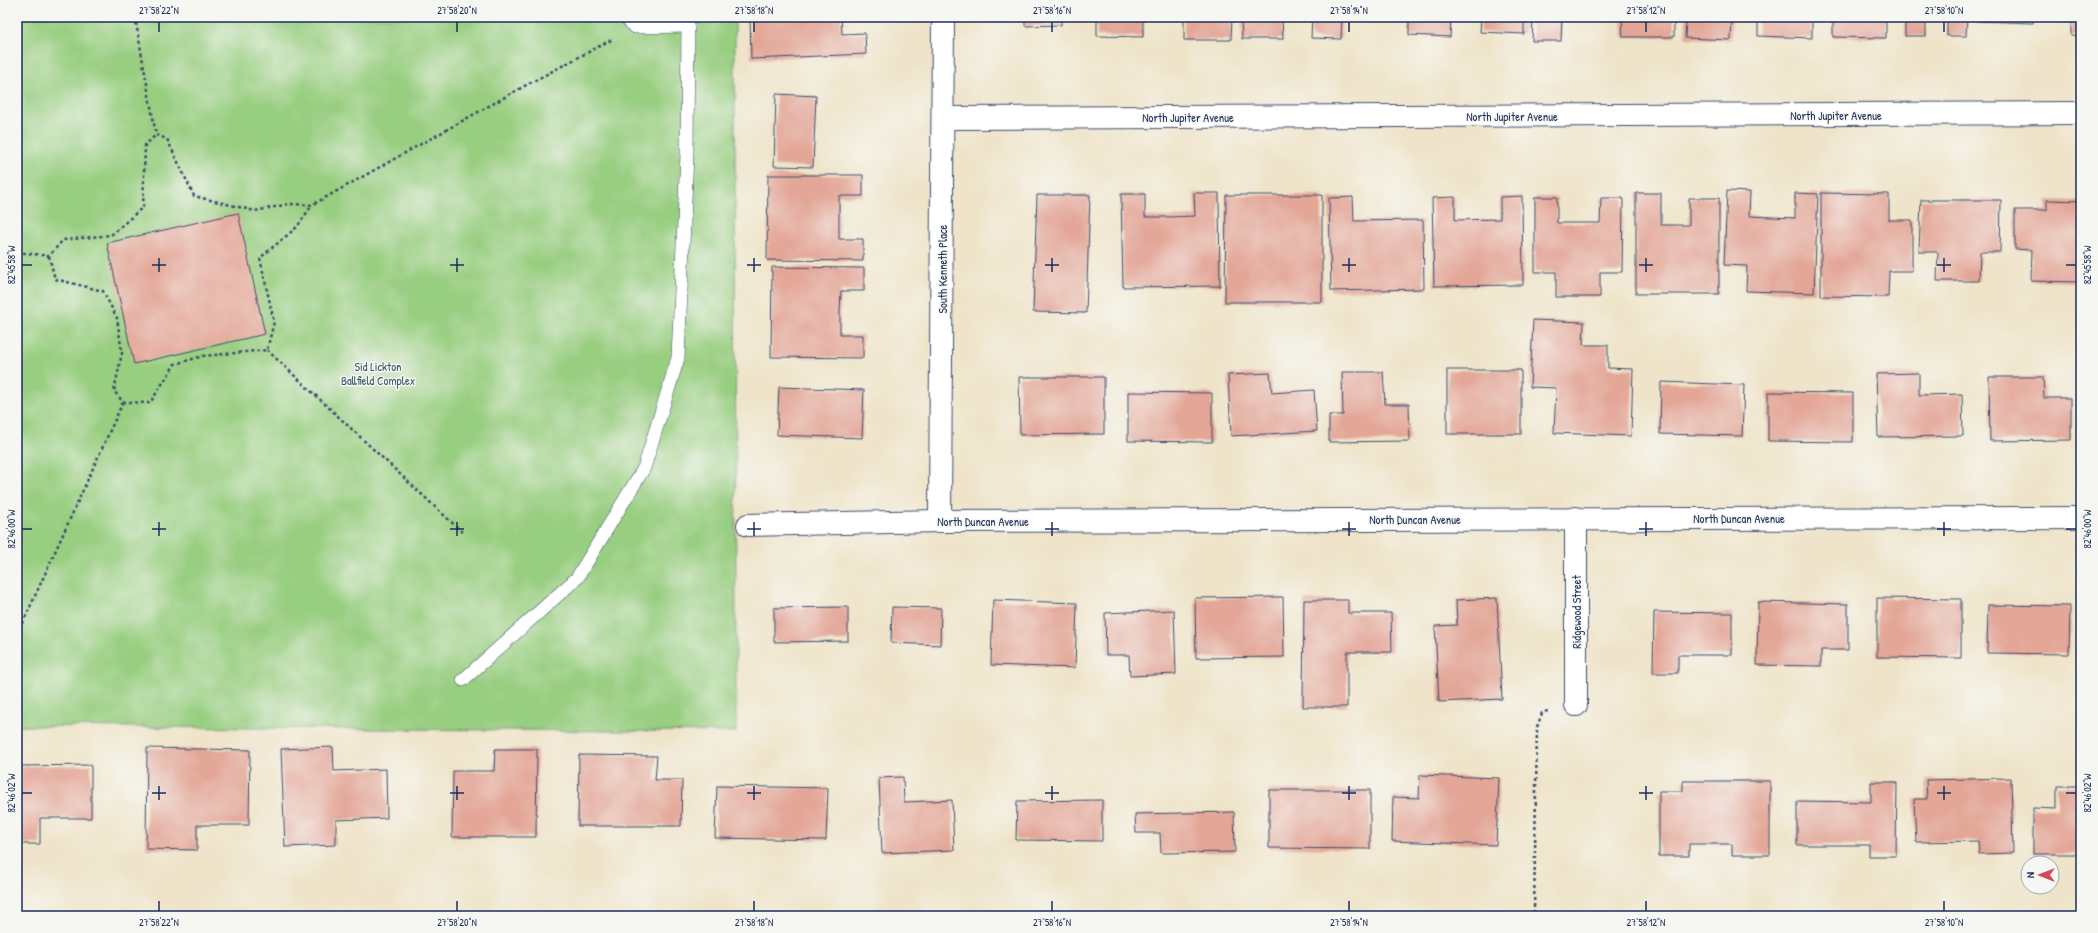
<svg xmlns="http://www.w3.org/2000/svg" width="2098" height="933" font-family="'Patrick Hand',sans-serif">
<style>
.green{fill:#98ce80;stroke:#5a7e6f}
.building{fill:#e3a697}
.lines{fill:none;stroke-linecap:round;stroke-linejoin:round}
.lane-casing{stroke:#3b4a6e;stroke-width:14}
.street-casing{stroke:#3b4a6e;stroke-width:24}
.path{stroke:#3b4a6e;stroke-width:2.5;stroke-dasharray:3 3;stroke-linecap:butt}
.lane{stroke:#fff;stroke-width:13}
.street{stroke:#fff;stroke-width:22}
.ticks{fill:none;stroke:#1b2f5e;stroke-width:1.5}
.labels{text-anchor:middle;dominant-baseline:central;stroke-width:3;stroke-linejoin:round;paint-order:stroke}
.street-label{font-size:12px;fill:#1b2f5e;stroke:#f6f6f2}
.park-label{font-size:12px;fill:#3a5766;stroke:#f6f6f2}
.neatline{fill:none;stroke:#1b2f5e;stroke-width:1.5}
.ticks-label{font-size:10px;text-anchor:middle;fill:#1b2f5e}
</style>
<rect width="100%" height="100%" fill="#f6f6f2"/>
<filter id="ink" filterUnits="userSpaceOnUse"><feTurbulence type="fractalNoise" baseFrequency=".025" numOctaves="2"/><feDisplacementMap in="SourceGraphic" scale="8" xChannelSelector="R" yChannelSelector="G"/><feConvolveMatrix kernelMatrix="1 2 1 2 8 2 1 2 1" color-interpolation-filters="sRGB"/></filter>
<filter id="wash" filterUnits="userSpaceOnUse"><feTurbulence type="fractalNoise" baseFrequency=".012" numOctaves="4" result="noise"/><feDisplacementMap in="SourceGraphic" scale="16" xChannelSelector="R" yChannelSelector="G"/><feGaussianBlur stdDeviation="0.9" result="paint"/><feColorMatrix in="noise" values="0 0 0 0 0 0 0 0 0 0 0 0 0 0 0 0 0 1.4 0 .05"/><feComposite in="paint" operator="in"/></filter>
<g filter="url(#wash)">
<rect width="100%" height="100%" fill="#efe4c9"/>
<polygon class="green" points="17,17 735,17 736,732 17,726"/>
<g id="blocks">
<g class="building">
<polygon points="750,17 841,17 842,34 865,33 866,54 751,59"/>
<polygon points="1025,17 1061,17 1061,25 1025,26"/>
<polygon points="1097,17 1143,17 1143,37 1097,36"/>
<polygon points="1184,17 1232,17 1231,40 1184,40"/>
<polygon points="1241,17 1282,17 1283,39 1242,39"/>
<polygon points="1312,17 1342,17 1341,39 1311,38"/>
<polygon points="1409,17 1451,17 1450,37 1409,35"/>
<polygon points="1481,17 1524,17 1524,34 1480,32"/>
<polygon points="1533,17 1562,17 1561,41 1532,41"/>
<polygon points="1622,17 1674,17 1674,37 1623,37"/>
<polygon points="1686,17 1732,17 1731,40 1685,38"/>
<polygon points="1758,17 1812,17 1812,38 1758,36"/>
<polygon points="1833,17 1886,17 1886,38 1833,37"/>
<rect x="1905" y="17" width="21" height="19"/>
<polygon points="1947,17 1967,17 1966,36 1947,36"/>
<polygon points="1975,17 2034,17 2033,23 1975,21"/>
<polygon points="2071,17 2081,17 2081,37 2071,36"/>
<polygon points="776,94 816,96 813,167 774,166"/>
<polygon points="768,175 863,175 863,196 839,196 839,239 863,239 863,261 767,260"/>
<polygon points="1727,191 1750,192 1749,216 1795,218 1795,193 1818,194 1814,293 1746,291 1747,266 1724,265"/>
<polygon points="1194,193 1219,193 1220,286 1123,287 1121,194 1145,194 1145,217 1168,217 1195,216"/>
<polygon points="1636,193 1661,193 1661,225 1689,225 1689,198 1719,198 1719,294 1636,294"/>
<polygon points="1821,193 1889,194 1889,220 1912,220 1912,271 1889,271 1888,297 1821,296"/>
<polygon points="1037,195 1090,195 1086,313 1033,312"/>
<polygon points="1226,195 1322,195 1322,302 1225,302"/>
<polygon points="1522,196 1523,285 1434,286 1432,198 1455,197 1455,220 1500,219 1500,197"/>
<polygon points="1353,197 1354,221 1423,220 1424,289 1331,291 1329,198"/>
<polygon points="1535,197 1557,197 1557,223 1600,223 1601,198 1623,198 1622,272 1600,272 1600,297 1556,297 1556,272 1535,272"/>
<polygon points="1921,200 2001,200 2000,252 1980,252 1979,281 1937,281 1938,252 1919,252"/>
<polygon points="2047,200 2081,201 2081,282 2031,281 2032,250 2015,249 2015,210 2047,210"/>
<polygon points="238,213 265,334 134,364 107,243"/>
<polygon points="772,267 864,268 864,291 841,291 840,312 840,335 863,335 863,358 771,357"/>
<polygon points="1533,320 1584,322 1583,345 1608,345 1608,368 1633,369 1631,436 1554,433 1556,388 1530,387"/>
<rect x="1447" y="370" width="74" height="64"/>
<polygon points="1342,372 1383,372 1385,404 1409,404 1410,441 1329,442 1329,415 1343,415"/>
<polygon points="1270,373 1272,393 1314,390 1317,431 1231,436 1228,375"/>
<polygon points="1919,373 1919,395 1962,394 1963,436 1878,437 1876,374"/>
<polygon points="1019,377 1104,377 1104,434 1020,435"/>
<polygon points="1989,377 2043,377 2044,398 2071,398 2071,440 1990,441"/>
<polygon points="1661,382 1744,385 1742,436 1660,434"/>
<polygon points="779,387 864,390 862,438 777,435"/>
<polygon points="1128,392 1212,393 1212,442 1128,441"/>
<polygon points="1768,392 1853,393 1853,442 1768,441"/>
<polygon points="1283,597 1284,657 1196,658 1195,598"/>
<polygon points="1497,598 1502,699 1439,702 1435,626 1457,625 1456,600"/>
<polygon points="1877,598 1961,599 1961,658 1877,657"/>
<polygon points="993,600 1077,603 1075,668 991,665"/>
<polygon points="1304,600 1348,600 1348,613 1391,613 1392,652 1347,652 1347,707 1303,707"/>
<polygon points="1758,602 1848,604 1848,650 1821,650 1821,666 1757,665"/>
<polygon points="1988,605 2070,606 2069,654 1987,653"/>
<polygon points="848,607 848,641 774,642 774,608"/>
<polygon points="892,607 941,608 940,645 891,643"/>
<polygon points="1174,610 1176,674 1130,676 1129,655 1106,655 1105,613"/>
<polygon points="1654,612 1732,613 1732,655 1678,655 1678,673 1653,673"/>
<polygon points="333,747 334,771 386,769 387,818 336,820 336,845 285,847 281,749"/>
<polygon points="147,748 250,750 249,825 197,825 197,850 146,849"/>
<polygon points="495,749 537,749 536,837 452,837 453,771 494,771"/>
<polygon points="579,755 657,756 655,780 682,780 681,826 578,826"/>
<polygon points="91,765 91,818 40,818 40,844 17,844 17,766"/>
<polygon points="1420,775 1499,778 1496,845 1392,841 1393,797 1419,798"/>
<polygon points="903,777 904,802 952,800 954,850 882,853 879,778"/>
<polygon points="2011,778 2013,853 1979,854 1978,841 1916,842 1914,799 1927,799 1926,780"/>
<polygon points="1683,781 1770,781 1770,855 1732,855 1732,844 1689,844 1689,856 1659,856 1659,791 1683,791"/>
<polygon points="1871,782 1897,782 1896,856 1869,856 1869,845 1797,845 1797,801 1871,802"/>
<polygon points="717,786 828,788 826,840 715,838"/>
<polygon points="2057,786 2081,786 2081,854 2033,854 2033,808 2057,809"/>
<polygon points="1269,790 1370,790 1370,849 1269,848"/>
<polygon points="1102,800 1102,841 1016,840 1017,801"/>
<polygon points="1234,812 1235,852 1161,853 1160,833 1136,833 1135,814"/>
</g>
</g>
</g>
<g filter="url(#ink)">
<use href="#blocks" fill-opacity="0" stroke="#3b4a6e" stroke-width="1"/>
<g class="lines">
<g class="lane-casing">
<g id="lane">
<polyline points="625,17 635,27 688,26"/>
<polyline points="463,680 577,578 644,468 678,358 687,154 688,17"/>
</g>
</g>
<g class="street-casing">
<g id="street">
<polyline points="943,118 2081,113"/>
<polyline points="1576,518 1576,705"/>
<polyline points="940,521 943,17"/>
<polyline points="748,525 940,521 2081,518"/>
</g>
</g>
<g class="path">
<polyline points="135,17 156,135 167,139 194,196 255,211 289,204 312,205 530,83 613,39"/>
<polyline points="17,252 49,256 63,240 111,235 143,207 145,145 156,135"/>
<polyline points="49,256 55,279 103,291 117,318 122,353 114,391 123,402 150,403 175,364 203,356 267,350 274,322 260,258 297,227 312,205"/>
<polyline points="267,350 462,532"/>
<polyline points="20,629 123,402"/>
<polyline points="1534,913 1537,727 1542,713 1550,710"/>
</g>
<use href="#lane" class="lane"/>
<use href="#street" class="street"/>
</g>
</g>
<path class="ticks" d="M159 22V32M457 22V32M754 22V32M1052 22V32M1349 22V32M1646 22V32M1944 22V32M159 258V272M457 258V272M754 258V272M1052 258V272M1349 258V272M1646 258V272M1944 258V272M22 265H32M152 265H166M450 265H464M747 265H761M1045 265H1059M1342 265H1356M1639 265H1653M1937 265H1951M2066 265H2076M159 522V536M457 522V536M754 522V536M1052 522V536M1349 522V536M1646 522V536M1944 522V536M22 529H32M152 529H166M450 529H464M747 529H761M1045 529H1059M1342 529H1356M1639 529H1653M1937 529H1951M2066 529H2076M159 786V800M457 786V800M754 786V800M1052 786V800M1349 786V800M1646 786V800M1944 786V800M22 793H32M152 793H166M450 793H464M747 793H761M1045 793H1059M1342 793H1356M1639 793H1653M1937 793H1951M2066 793H2076M159 901V911M457 901V911M754 901V911M1052 901V911M1349 901V911M1646 901V911M1944 901V911"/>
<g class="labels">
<g class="street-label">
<text x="1836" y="115">North Jupiter Avenue</text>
<text x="1512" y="116">North Jupiter Avenue</text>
<text x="1188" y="117">North Jupiter Avenue</text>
<text transform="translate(942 269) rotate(-90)">South Kenneth Place</text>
<text x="1739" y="518">North Duncan Avenue</text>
<text x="1415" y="519">North Duncan Avenue</text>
<text x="983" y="521">North Duncan Avenue</text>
<text transform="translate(1576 612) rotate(-90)">Ridgewood Street</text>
</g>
<g class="park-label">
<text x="378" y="366">Sid Lickton<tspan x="378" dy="14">Ballfield Complex</tspan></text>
</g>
</g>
<rect width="2098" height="933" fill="none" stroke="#f6f6f2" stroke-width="44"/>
<g transform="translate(2040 875) rotate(270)"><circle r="19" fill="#f6f6f2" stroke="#9ea6b7"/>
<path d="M0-3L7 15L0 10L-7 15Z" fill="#d1495b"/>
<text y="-6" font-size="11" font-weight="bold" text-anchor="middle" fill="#1b2f5e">N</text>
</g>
<rect x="22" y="22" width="2054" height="889" class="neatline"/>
<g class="ticks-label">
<text x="159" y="14">27°58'22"N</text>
<text x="457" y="14">27°58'20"N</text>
<text x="754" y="14">27°58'18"N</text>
<text x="1052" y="14">27°58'16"N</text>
<text x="1349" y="14">27°58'14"N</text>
<text x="1646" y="14">27°58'12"N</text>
<text x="1944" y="14">27°58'10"N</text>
<text transform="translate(2087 265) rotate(-90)" y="4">82°45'58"W</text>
<text transform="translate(11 265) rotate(-90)" y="4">82°45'58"W</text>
<text transform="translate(2087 529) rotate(-90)" y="4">82°46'00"W</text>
<text transform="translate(11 529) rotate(-90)" y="4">82°46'00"W</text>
<text transform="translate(2087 793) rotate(-90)" y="4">82°46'02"W</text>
<text transform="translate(11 793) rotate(-90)" y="4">82°46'02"W</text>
<text x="159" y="926">27°58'22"N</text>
<text x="457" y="926">27°58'20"N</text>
<text x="754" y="926">27°58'18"N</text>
<text x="1052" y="926">27°58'16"N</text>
<text x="1349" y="926">27°58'14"N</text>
<text x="1646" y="926">27°58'12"N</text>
<text x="1944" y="926">27°58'10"N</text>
</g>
</svg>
